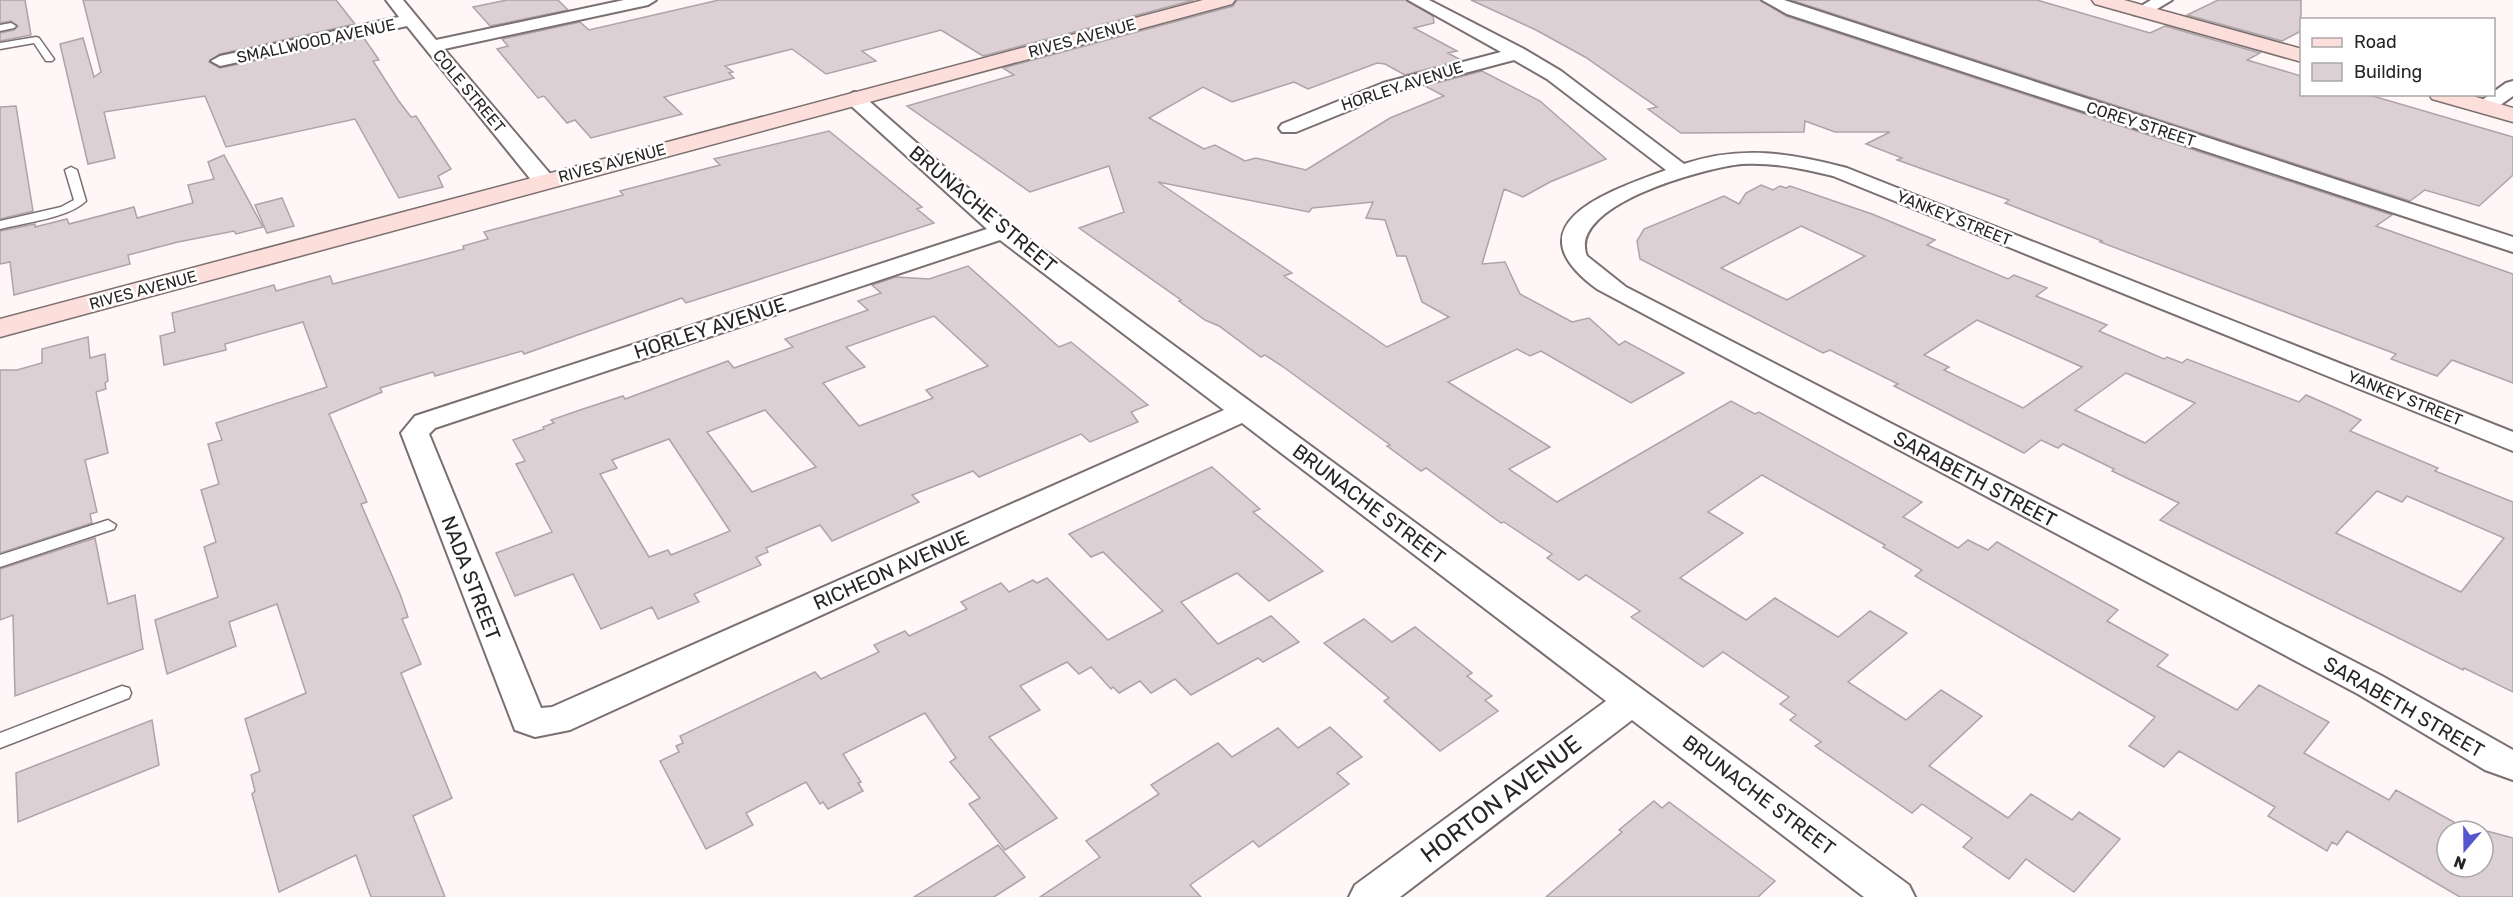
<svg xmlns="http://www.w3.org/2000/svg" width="2513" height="897" font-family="Rubik,sans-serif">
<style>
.building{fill:#dcd0d4;stroke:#aea3a8;stroke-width:1.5;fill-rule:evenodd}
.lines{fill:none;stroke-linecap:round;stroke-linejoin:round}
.lane-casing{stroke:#7b6f70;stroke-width:3}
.street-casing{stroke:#7b6f70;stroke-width:4}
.secondary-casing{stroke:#7b6f70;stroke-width:3}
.lane{fill:#fff;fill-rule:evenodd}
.street{fill:#fff;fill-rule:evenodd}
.secondary{fill:#fcdfdb;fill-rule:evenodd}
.labels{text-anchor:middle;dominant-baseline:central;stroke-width:5;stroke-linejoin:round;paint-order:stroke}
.far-street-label{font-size:16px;fill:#2a2525;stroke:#fff}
.street-label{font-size:20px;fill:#2a2525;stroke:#fff}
.near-street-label{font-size:24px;fill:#2a2525;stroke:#fff}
</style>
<rect width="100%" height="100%" fill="#fef6f7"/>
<g class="building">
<polygon points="0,0 25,0 31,35 0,41 0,33 14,30 18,26 11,21 0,23"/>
<polygon points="83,0 336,0 355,24 220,54 209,62 220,68 364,38 379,60 373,61 398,100 411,117 416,116 451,169 438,176 443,187 399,198 355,119 226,147 205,96 104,112 115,158 88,164 60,44 83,38 94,77 101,72"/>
<polygon points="507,0 558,0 568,10 490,26 473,7"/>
<polygon points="719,0 1194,0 983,56 941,30 862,51 876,61 826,74 792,49 725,66 733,72 729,73 734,78 664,97 682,114 591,138 575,120 567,123 544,96 538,98 497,49 508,46 502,39 580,22 589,30"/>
<path d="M1237 0H1406L1433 16 1434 23 1414 28 1457 51 1448 53 1461 60 1405 75 1385 64 1377 63 1308 89 1294 82 1232 102 1203 87 1149 118 1204 149 1215 145 1245 161 1256 158 1306 170 1390 118 1444 96 1425 86 1482 71 1540 101 1606 159 1550 182 1523 197 1504 189 1482 264 1505 262 1520 294 1572 322 1589 318 1619 345 1625 341 1684 373 1631 403 1541 351 1530 356 1517 349 1448 382 1550 447 1509 469 1557 502 1731 401 1755 414 1759 412 1922 502 1903 517 1958 548 1968 540 1988 550 1997 542 2118 610 2107 621 2168 655 2157 666 2237 710 2259 685 2329 722 2304 753 2389 800 2396 790 2470 831H2447V867H2483V830L2513 838V897H2460L2347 831 2337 845 2332 842 2327 851 2268 816 2275 807 2179 751 2164 767 2129 746 2155 717 1915 576 1922 570 1883 547 1885 545 1762 475 1708 512 1743 533 1680 578 1746 620 1775 598 1838 637 1870 611 1907 633 1848 682 1906 720 1941 690 1982 716 1929 766 2008 818 2031 794 2072 820 2079 812 2120 839 2074 892 2026 859 2009 879 1963 847 1972 838 1922 804 1912 813 1815 746 1821 742 1790 720 1796 715 1780 704 1789 697 1723 652 1703 667 1631 617 1640 611 1586 575 1579 580 1547 558 1552 554 1504 522 1501 523 1426 468 1421 471 1387 446 1390 445 1282 366 1265 355 1261 357 1219 326 1205 320 1179 301 1181 300 1079 228 1124 212 1109 166 1030 192 907 106 1014 75 1003 68 1233 6ZM1158 182 1309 212 1312 208 1373 202 1366 218 1385 220 1397 256H1406L1422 302 1449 317 1387 347 1284 276 1292 273Z"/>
<polygon points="1471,0 1760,0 1786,16 2392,215 2376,226 2513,274 2513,383 2452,360 2437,376 2391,359 2396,354 2100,242 2102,241 2005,203 2009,200 1903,162 1897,160 1902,158 1866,144 1890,132 1835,132 1805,121 1804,132 1681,133 1648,109 1657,107 1585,57 1536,30"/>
<polygon points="1791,0 2037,0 2150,33 2165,26 2260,53 2247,60 2301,76 2301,94 2366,94 2513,137 2513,175 2479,206 2425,190 2410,201"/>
<polygon points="2218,0 2301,0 2301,31 2282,41 2187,15"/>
<polygon points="16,106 33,211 0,219 0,107"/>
<polygon points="829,131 922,207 917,209 934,223 686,303 682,298 524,354 522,351 435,376 433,372 380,388 382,392 329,414 367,502 361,504 400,594 408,617 402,619 421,664 401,673 452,798 413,816 445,897 371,897 356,855 279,892 252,794 255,791 251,775 260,771 245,719 306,693 277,604 229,622 236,646 167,674 155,620 218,597 204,547 216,542 201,490 219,484 208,444 222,440 216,423 327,387 303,322 225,344 226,350 164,365 160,336 175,332 172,313 274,285 276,291 330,276 333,284 464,249 463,246 488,239 484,232 623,195 620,191 720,165 714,159"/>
<polygon points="224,155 263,227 236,234 234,231 178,242 128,255 130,264 14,295 10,262 0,264 0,231 35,224 35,227 67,219 69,224 134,207 137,218 193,203 188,185 214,179 208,162"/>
<path d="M1761 185 1773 190 1780 186 1786 188 1790 186 1872 214 1935 240 1927 245 2008 279 2014 275 2047 288 2036 296 2107 325 2099 331 2164 359 2167 357 2182 363 2187 359 2299 402 2306 395 2338 409 2361 420 2350 431 2438 468 2435 471 2513 502V692L2464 668 2463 670 2160 520 2179 503 2112 471 2114 469 2063 444 2058 448 2041 440 2024 453 1894 386 1898 384 1830 350 1823 353 1640 259 1637 241 1644 229 1724 196 1739 204 1746 193ZM1801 226 1865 256 1787 300 1721 268ZM1977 320 2082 367 2023 408 1944 370 1949 367 1924 355ZM2126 373 2195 403 2145 443 2075 410ZM2377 491 2402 502 2407 496 2504 538 2461 592 2336 533Z"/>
<polygon points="282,198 294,226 267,233 255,205"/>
<path d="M968 266 1059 347 1071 342 1148 405 1131 412 1138 422 1090 442 1081 434 979 477 973 471 912 495 919 502 832 541 820 525 766 548 768 552 756 557 761 565 694 594 699 602 658 619 652 607 601 629 573 574 515 596 496 553 552 532 516 464 525 461 513 440 544 429 543 427 554 423 551 420 580 410 623 396 625 399 728 361 734 368 793 347 785 339 868 310 858 301 881 293 872 285 896 277 929 279ZM934 316 988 366 926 390 933 398 859 426 823 383 865 367 846 347ZM765 410 816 467 752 492 707 432ZM669 439 730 531 671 555 668 550 649 557 600 474 617 468 612 460Z"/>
<polygon points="88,337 90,358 105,354 108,381 105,383 106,389 96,392 108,453 85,460 97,512 90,514 92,523 0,553 0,370 17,370 42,363 42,349"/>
<polygon points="1212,467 1260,509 1253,512 1323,571 1269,601 1237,573 1181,602 1218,644 1271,616 1299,642 1263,662 1258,658 1191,695 1175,679 1151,693 1140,681 1119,693 1113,687 1111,689 1091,667 1079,674 1067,662 1020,686 1040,710 989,737 1057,818 1005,850 969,804 980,798 950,762 956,758 925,713 843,754 861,782 858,783 863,791 828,809 823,802 820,804 806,782 746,813 753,825 706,849 660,761 679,752 676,746 683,743 680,736 815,672 821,679 879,652 874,645 905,631 909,636 967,609 961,602 1001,583 1009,592 1033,580 1037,583 1047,578 1108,640 1163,611 1103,552 1091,557 1069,534"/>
<polygon points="95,538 108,604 135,595 143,649 15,696 13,615 0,620 0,569"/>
<polygon points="1364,619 1392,642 1415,627 1472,673 1467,676 1492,696 1485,700 1498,711 1440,751 1384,701 1389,698 1324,643"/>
<polygon points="152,720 159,765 18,822 16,773"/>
<polygon points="1330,727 1362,757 1337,773 1349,784 1259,847 1253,841 1190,885 1201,897 1040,897 1100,857 1086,841 1159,794 1151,785 1218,743 1232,757 1278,728 1298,748"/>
<polygon points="1654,801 1662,808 1669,802 1775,881 1758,897 1546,897 1622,832 1619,830"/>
<polygon points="998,845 1025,877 994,897 914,897"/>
</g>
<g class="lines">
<g class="lane-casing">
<g id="lane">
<polygon points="11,23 16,26 14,28 0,31 0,25"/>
<polygon points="36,37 39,38 54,59 52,61 46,61 34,43 0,49 0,43"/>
<path d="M71 167 77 170 86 201C69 218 23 223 0 229V221L61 207 74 200 65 170Z"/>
<polygon points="108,520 116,525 114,529 0,567 0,555"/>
<polygon points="122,686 129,688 131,693 129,698 0,748 0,733"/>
</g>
</g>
<g class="street-casing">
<g id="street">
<polygon points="386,0 403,0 436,40 624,0 656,0 648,5 444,49 552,176 555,181 552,186 536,186 407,26 220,66 211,61 220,56 399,17"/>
<path d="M1408 0H1429L1524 49 1561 71 1684 164C1741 145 1791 153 1847 168L2513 432V451L1833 176C1803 169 1773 162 1742 164 1707 167 1566 205 1587 256L1626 287 2382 676 2513 750V780L2485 770 2358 694 1597 289C1508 224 1610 191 1666 170L1547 79 1514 60 1397 91 1296 132H1282L1279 128 1282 124 1383 83 1501 52Z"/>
<polygon points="1762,0 1784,0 2513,237 2513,252 1787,14"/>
<polygon points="2151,0 2172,0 2147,15 2135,15 2133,11"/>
<polygon points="2513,81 2513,96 2492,111 2478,111 2475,107 2478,103 2506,83"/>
<path d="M854 92 861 94 1011 226 1909 885 1915 897H1864L1632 720 1400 897H1349L1355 885 1606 701 1242 423 570 730 535 737 515 730 401 433 415 416 987 229 847 102 844 98ZM1000 240 1224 410 552 707 541 708 429 434 435 428Z"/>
</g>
</g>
<g class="secondary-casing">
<g id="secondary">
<polygon points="1203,0 1235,0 1232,4 0,337 0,319"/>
<polygon points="2092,0 2124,0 2302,49 2302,62 2095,4"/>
<polygon points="2429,94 2466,94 2513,108 2513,122 2432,99"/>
</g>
</g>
<use href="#lane" class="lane"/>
<use href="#street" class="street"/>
<use href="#secondary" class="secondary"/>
</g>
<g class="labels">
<g class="far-street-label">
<text transform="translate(1082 38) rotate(-15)">RIVES AVENUE</text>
<text transform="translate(316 41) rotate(-12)">SMALLWOOD AVENUE</text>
<text transform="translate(1402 86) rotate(-18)">HORLEY AVENUE</text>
<text transform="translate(469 91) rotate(50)">COLE STREET</text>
<text transform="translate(2141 124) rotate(18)">COREY STREET</text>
<text transform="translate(612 163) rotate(-15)">RIVES AVENUE</text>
<text transform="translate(1954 218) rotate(22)">YANKEY STREET</text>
<text transform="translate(143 290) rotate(-15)">RIVES AVENUE</text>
<text transform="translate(2405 398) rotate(22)">YANKEY STREET</text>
</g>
<g class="street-label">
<text transform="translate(983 209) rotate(40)">BRUNACHE STREET</text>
<text transform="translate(710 328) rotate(-18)">HORLEY AVENUE</text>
<text transform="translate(1975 479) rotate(28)">SARABETH STREET</text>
<text transform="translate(1369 504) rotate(37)">BRUNACHE STREET</text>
<text transform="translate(891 570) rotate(-24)">RICHEON AVENUE</text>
<text transform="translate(471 578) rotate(69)">NADA STREET</text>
<text transform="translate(2404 707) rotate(30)">SARABETH STREET</text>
<text transform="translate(1759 795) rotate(37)">BRUNACHE STREET</text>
</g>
<g class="near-street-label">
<text transform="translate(1501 799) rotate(-37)">HORTON AVENUE</text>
</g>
</g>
<rect x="2300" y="18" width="195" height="78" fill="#ffffff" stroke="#aaa8a8" stroke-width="1.5"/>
<rect x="2312" y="38" width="30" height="9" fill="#fcdfdb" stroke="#aaa8a8" stroke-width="1.5"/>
<text x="2354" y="48" font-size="18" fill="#2a2525">Road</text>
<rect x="2312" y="63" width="30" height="18" fill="#dcd0d4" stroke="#aaa8a8" stroke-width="1.5"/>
<text x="2354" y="78" font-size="18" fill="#2a2525">Building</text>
<g transform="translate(2465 849) rotate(200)"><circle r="28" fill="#ffffff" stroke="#aaa8a8" stroke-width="1.5"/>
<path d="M0-4.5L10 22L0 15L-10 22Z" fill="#5556cd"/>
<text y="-9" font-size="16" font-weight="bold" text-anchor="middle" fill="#2a2525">N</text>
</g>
</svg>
